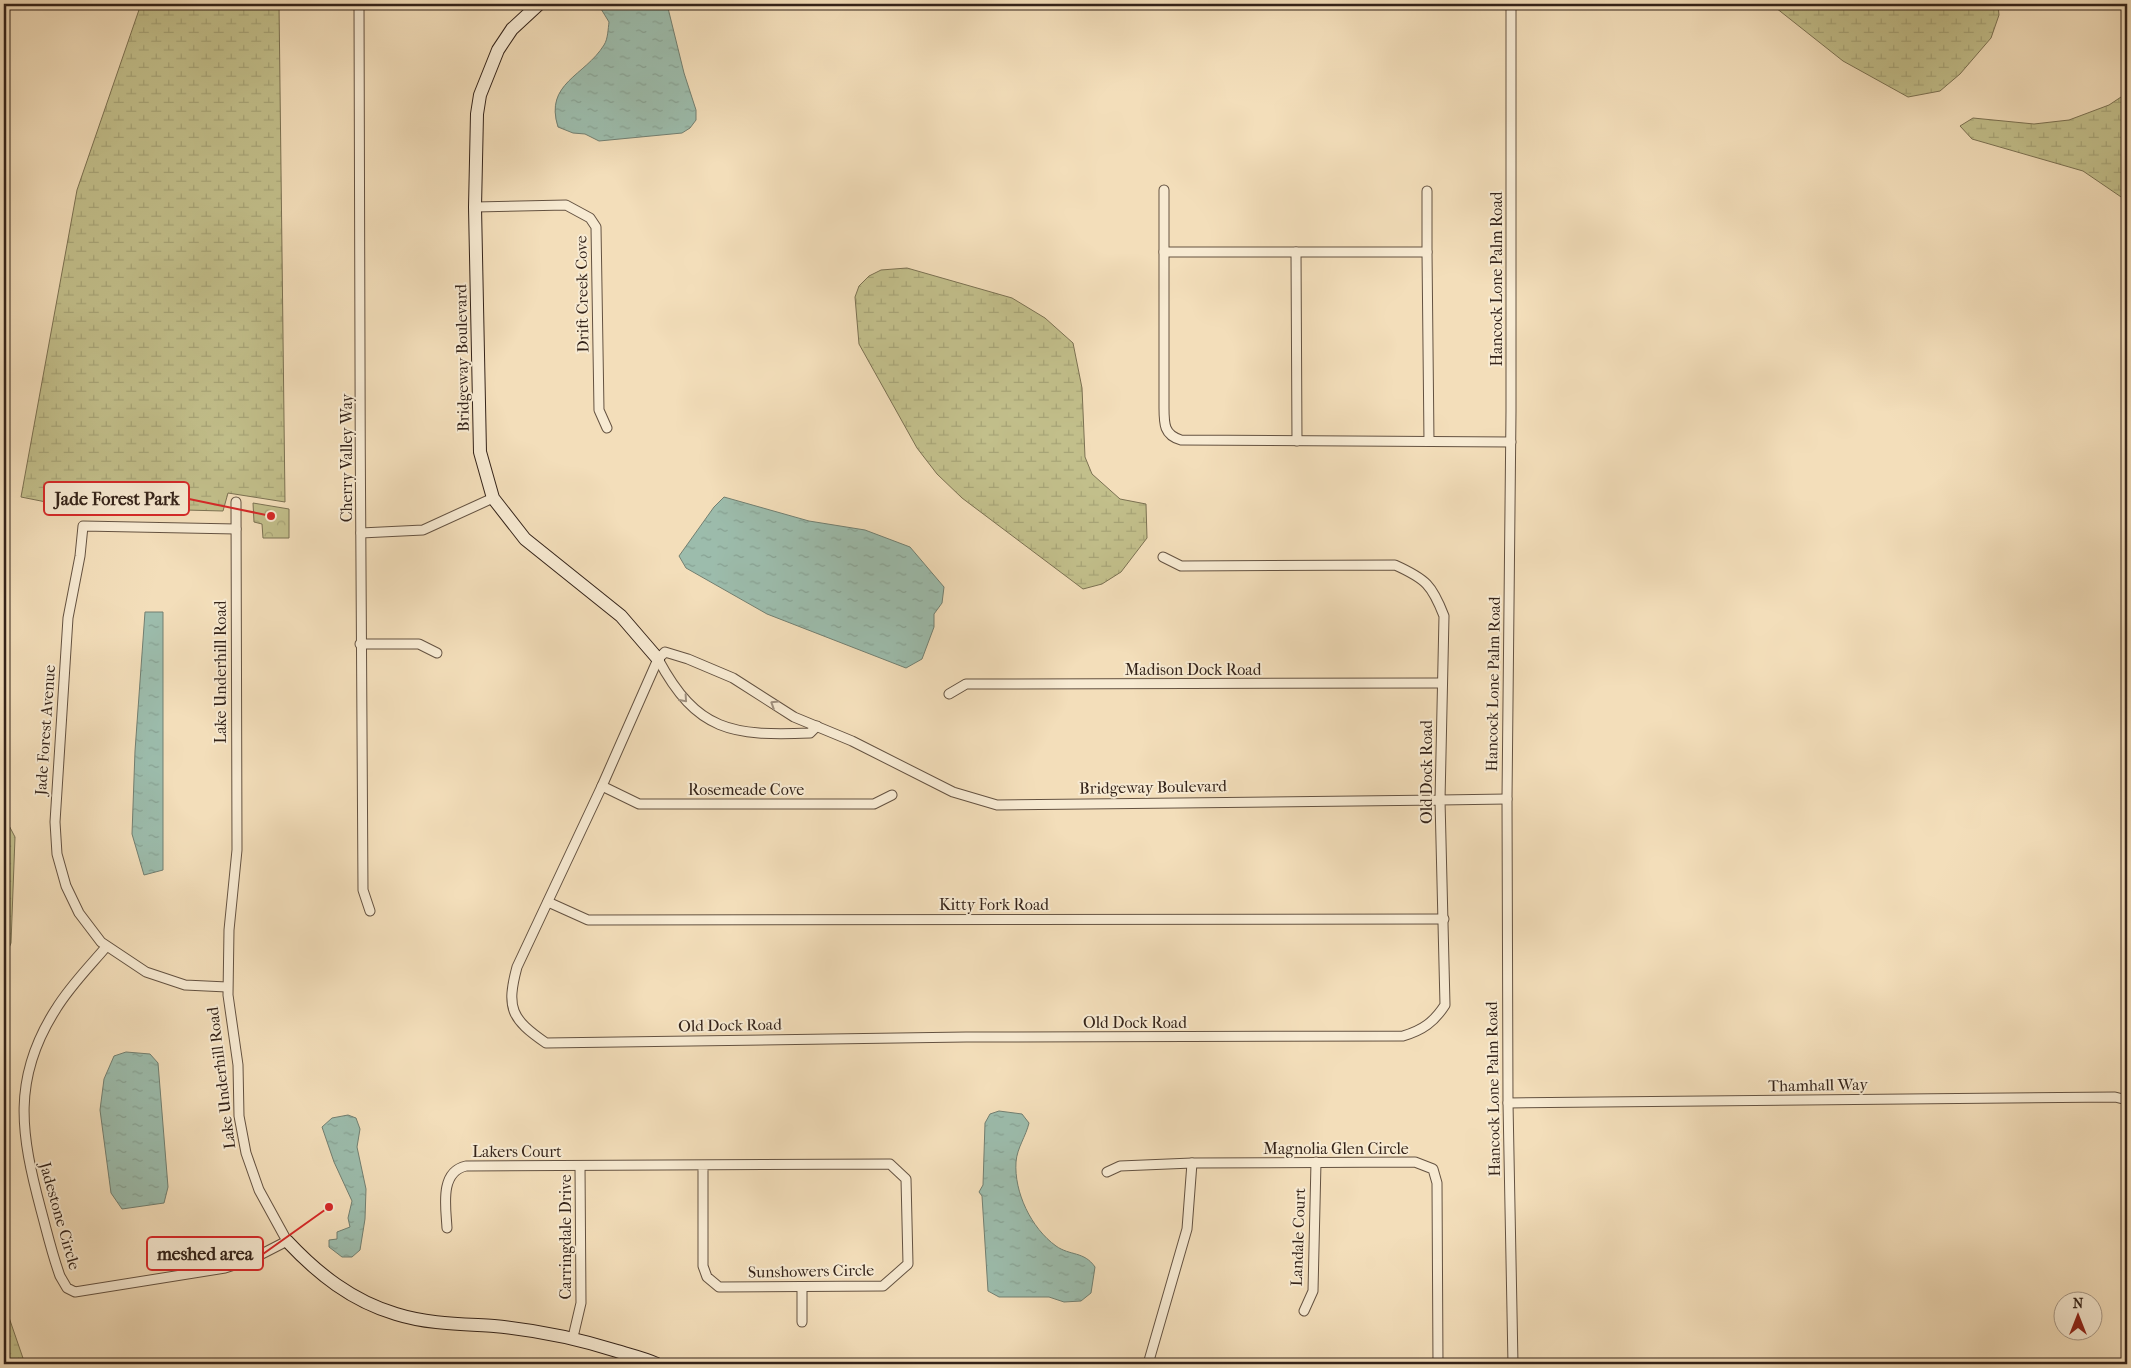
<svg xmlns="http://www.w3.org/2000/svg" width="2131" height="1368" font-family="'IM FELL French Canon',serif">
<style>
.wetland{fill:url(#wetland-marsh);stroke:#7b7152}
.park{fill:url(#park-crowns);stroke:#7b7152}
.water{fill:url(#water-ripples);stroke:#727f71}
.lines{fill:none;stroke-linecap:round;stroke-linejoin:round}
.street-casing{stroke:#645241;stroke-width:11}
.secondary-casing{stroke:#342319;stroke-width:14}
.street{stroke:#f7ead2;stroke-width:9}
.secondary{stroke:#f7ead2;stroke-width:12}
.oneway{stroke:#9f907f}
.labels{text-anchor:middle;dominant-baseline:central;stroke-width:4;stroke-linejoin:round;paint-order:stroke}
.street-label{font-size:16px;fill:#342319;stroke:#f7ead2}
.leader{fill:none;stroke:#d62828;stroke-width:2}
.callout-dot{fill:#d62828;stroke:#f7ead2;stroke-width:2}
.callout{fill:#f7ead2;stroke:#d62828;stroke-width:2}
.callout-label{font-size:18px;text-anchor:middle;font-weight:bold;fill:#342319}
</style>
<defs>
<pattern id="wetland-marsh" width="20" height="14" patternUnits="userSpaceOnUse" patternTransform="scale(1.25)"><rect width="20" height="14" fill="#c2bf8b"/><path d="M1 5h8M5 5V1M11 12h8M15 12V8" fill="none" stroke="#a7a477"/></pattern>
<pattern id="park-crowns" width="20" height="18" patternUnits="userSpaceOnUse" patternTransform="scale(1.25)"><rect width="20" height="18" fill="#c2bf8b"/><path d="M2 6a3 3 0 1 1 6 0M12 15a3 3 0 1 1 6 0" fill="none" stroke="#a7a477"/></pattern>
<pattern id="water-ripples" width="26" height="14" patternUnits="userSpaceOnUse" patternTransform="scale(1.25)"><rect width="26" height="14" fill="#9cbcac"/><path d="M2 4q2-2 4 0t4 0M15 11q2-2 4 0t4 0" fill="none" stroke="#87a193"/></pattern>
</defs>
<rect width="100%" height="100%" fill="#f3deba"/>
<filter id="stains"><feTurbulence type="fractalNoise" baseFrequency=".004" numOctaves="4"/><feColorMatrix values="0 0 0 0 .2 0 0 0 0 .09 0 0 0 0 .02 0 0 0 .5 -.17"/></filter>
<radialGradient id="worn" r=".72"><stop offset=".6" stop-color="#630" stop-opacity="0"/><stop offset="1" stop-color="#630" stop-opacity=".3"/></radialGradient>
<g class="wetland">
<polygon points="141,4 279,4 285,502 228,493 223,511 71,507 21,497 77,190"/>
<polygon points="1771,4 1998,4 1999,15 1991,38 1960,74 1940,91 1908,97 1843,61"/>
<polygon points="2127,93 2127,201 2083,171 1972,139 1960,126 1973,118 2034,124 2069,120 2109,105"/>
<polygon points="907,268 1012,298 1045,318 1073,343 1082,388 1085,457 1092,474 1120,499 1146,504 1147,538 1121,572 1102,584 1083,589 962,498 937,474 917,448 859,344 855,297 859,286 869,276 881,270"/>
<polygon points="4,816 15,837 11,943 4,960"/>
<polygon points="4,1303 25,1364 4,1364"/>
</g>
<polygon class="park" points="253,503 289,509 289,538 263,538 262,524 254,522"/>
<g class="water">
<path d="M598 4H667L684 73 696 110V120L690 128 682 133 599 141 585 134 573 133 558 127C544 83 585 76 604 45 608 39 608 29 609 22Z"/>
<polygon points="724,497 809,521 865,530 910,547 944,587 942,603 934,614 934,627 922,659 906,668 767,614 686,568 679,556 714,507"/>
<polygon points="145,612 163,612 163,870 144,875 132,834 135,751"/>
<polygon points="126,1052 150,1054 158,1063 168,1187 164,1203 122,1209 111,1193 100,1110 104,1079 114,1056"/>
<path d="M999 1111 1022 1114 1029 1123C1026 1136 1017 1148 1016 1162 1014 1192 1031 1228 1056 1246 1070 1256 1084 1251 1095 1267L1091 1293 1081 1301 1064 1302 1049 1297H999L988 1291 982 1196 979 1192 983 1185 985 1123 990 1114Z"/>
<polygon points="348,1115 356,1118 360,1129 357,1147 366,1189 365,1219 360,1250 352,1257 342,1257 329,1247 329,1240 337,1239 337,1232 350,1227 348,1218 352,1201 334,1162 322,1127 332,1118"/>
</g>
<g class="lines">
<g class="street-casing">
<g id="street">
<path d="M359 4C360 299 360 595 363 890L370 911"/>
<polyline points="1511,4 1511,411 1507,799 1508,1103 1513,1364"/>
<path d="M1164 190V408C1164 424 1164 435 1181 440L1511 442"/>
<polyline points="1427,191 1427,252"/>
<polyline points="475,207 566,205 590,218 596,227 599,410 607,428"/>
<polyline points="1164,252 1427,252 1429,441"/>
<polyline points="1296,252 1297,441"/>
<polyline points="361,533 423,530 493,498"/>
<path d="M1163 557 1181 566 1395 565C1426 579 1432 585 1444 616L1440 800 1445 1005C1434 1022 1423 1030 1403 1036L966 1037 546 1043C511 1019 506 1008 517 967L602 786 658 659 665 652 688 659 733 678 794 717 852 741 953 792 997 805 1440 800 1507 799"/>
<polyline points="360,644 419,644 437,653"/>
<path d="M658 659C697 732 732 736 810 733L817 726"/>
<polyline points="949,694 966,684 1441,683"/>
<polyline points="602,786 639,804 874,804 892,795"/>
<polyline points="548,902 588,920 1444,919"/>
<path d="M106 947C89 967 70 986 56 1009 11 1079 21 1135 41 1210 47 1232 52 1254 60 1276L67 1288 75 1292 225 1268 250 1260 287 1241 259 1190 246 1153 239 1116 238 1065 228 995 229 930 237 850 236 502"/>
<polyline points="227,987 185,985 146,972 101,942 79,913 66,886 57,854 55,822 68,618 80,556 83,526 236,529"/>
<polyline points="1508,1103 2115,1097 2127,1100"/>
<polyline points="1107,1172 1120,1166 1192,1163 1415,1162 1433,1169 1437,1183 1438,1364"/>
<path d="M447 1228C446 1208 439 1172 466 1166L890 1164 906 1179 908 1264 883 1286 719 1287 707 1277 703 1266V1166"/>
<polyline points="802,1287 802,1322"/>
<polyline points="1304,1311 1313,1291 1316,1162"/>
<polyline points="573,1337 581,1303 580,1166"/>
<polyline points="1148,1364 1187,1229 1192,1163"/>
</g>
</g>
<g class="secondary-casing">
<g id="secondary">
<polyline points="539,4 512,29 498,50 480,95 477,114 475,207 480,452 493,498 525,539 621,616 658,659"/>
<path d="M287 1241C318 1274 352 1301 396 1314 428 1324 461 1324 494 1326 537 1330 576 1338 617 1351 630 1355 644 1358 657 1364"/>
</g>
</g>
<use href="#street" class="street"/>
<use href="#secondary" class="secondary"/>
</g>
<defs><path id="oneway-chevron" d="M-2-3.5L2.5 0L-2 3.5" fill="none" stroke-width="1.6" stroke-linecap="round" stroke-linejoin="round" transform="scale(1.25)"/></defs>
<g class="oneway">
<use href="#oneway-chevron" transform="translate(684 699) rotate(48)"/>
<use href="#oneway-chevron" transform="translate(774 704) rotate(-148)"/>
</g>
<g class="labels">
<g class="street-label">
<text transform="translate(1496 279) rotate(-90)">Hancock Lone Palm Road</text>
<text transform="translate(582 294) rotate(-91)">Drift Creek Cove</text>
<text transform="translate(462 358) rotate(-91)">Bridgeway Boulevard</text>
<text transform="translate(346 458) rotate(-90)">Cherry Valley Way</text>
<text x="1193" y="669">Madison Dock Road</text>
<text transform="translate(220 672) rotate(-90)">Lake Underhill Road</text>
<text transform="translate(1493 684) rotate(-89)">Hancock Lone Palm Road</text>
<text transform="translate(45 730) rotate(-86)">Jade Forest Avenue</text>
<text transform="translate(1426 772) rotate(-90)">Old Dock Road</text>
<text transform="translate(1153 787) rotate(-1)">Bridgeway Boulevard</text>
<text x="746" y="789">Rosemeade Cove</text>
<text x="994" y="904">Kitty Fork Road</text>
<text x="1135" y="1022">Old Dock Road</text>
<text transform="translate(730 1025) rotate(-1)">Old Dock Road</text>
<text transform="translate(221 1078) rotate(-97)">Lake Underhill Road</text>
<text transform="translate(1818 1085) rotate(-1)">Thamhall Way</text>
<text transform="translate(1493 1089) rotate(-91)">Hancock Lone Palm Road</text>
<text x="1336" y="1148">Magnolia Glen Circle</text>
<text x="517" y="1151">Lakers Court</text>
<text transform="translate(60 1216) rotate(74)">Jadestone Circle</text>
<text transform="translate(565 1237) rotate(-90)">Carringdale Drive</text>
<text transform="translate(1298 1237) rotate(-88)">Landale Court</text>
<text transform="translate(811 1271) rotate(-1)">Sunshowers Circle</text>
</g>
</g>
<path class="leader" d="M271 516L189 499M329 1207L263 1254"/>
<g class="callout-dot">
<circle cx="271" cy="516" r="5"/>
<circle cx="329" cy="1207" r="5"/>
</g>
<g class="callout">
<rect x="44" y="482" width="145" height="33" rx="5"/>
<rect x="147" y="1237" width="116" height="33" rx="5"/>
</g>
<g class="callout-label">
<text x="117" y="505">Jade Forest Park</text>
<text x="205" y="1260">meshed area</text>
</g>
<rect width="2131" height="1368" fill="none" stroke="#f3deba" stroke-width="20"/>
<rect x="5" y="5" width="2121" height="1358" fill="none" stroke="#342319" stroke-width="2.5"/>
<rect x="10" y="10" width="2111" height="1348" fill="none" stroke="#342319"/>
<g transform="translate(2078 1316)"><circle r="24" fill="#f7ead2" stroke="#a99a88"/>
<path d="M0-4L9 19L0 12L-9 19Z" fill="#8f2418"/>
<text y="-8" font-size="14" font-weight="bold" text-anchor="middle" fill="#342319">N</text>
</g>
<rect width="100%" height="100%" filter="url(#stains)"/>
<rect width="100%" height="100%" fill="url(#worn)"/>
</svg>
